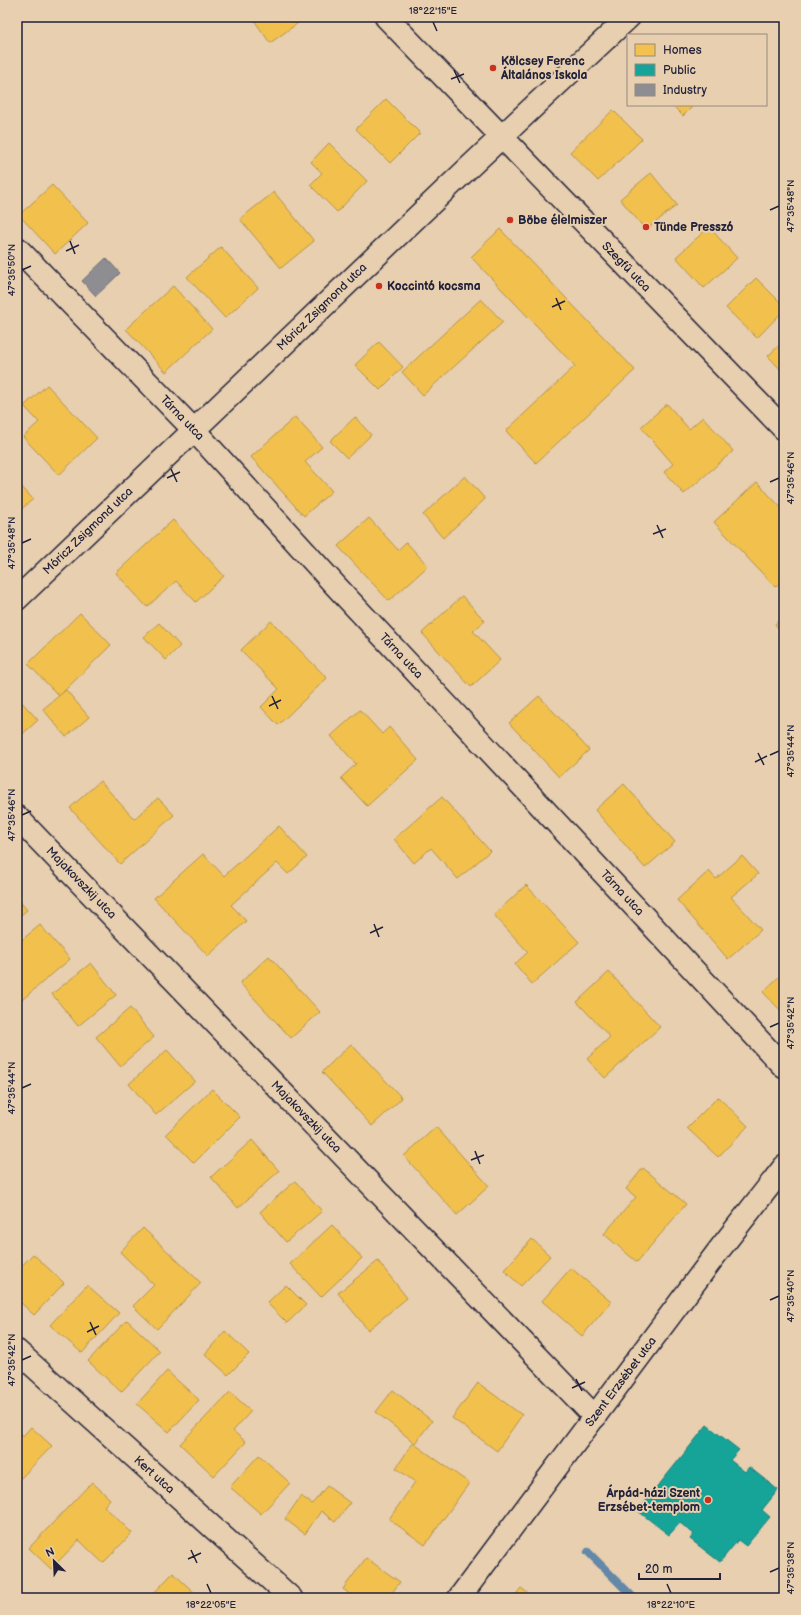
<svg xmlns="http://www.w3.org/2000/svg" width="801" height="1615" font-family="'Balsamiq Sans',sans-serif">
<style>
.homes{fill:#f2c14e;stroke:#b49148}
.public{fill:#17a398;stroke:#1a7c7c}
.industry{fill:#8d8d92;stroke:#6d6d78}
.lines{fill:none;stroke-linecap:round;stroke-linejoin:round}
.stream{stroke:#6488a8;stroke-width:8}
.minor-casing{stroke:#22223b;stroke-width:25}
.minor{stroke:#e7cfaf;stroke-width:22}
.ticks{fill:none;stroke:#22223b;stroke-width:1.5}
.poi-dot{fill:#c8321e;stroke:#e7cfaf;stroke-width:1.5}
.labels{text-anchor:middle;dominant-baseline:central;stroke-width:4;stroke-linejoin:round;paint-order:stroke}
.poi-label{font-size:12px;font-weight:bold;fill:#22223b;stroke:#e7cfaf;text-anchor:start}
.street-label{font-size:12px;fill:#22223b;stroke:#e7cfaf}
.neatline{fill:none;stroke:#22223b;stroke-width:1.5}
.ticks-label{font-size:10px;text-anchor:middle;fill:#22223b}
</style>
<rect width="100%" height="100%" fill="#e7cfaf"/>
<filter id="ink" filterUnits="userSpaceOnUse"><feTurbulence type="fractalNoise" baseFrequency=".025" numOctaves="2"/><feDisplacementMap in="SourceGraphic" scale="8" xChannelSelector="R" yChannelSelector="G"/><feConvolveMatrix kernelMatrix="1 2 1 2 8 2 1 2 1" color-interpolation-filters="sRGB"/></filter>
<g filter="url(#ink)">
<g class="homes">
<polygon points="252,17 305,17 305,18 270,43"/>
<polygon points="386,99 420,133 390,163 356,129"/>
<polygon points="672,105 694,105 683,116"/>
<polygon points="613,110 642,139 598,181 570,152"/>
<polygon points="329,143 367,181 337,212 310,185 322,173 311,162"/>
<polygon points="651,173 677,205 646,230 620,199"/>
<polygon points="52,185 88,223 55,254 19,215"/>
<polygon points="274,192 314,241 281,268 240,219"/>
<polygon points="709,227 737,258 704,288 676,257"/>
<polygon points="500,229 635,370 536,463 506,431 575,366 471,257"/>
<polygon points="221,247 258,288 225,318 187,277"/>
<polygon points="756,278 784,306 784,310 757,338 726,308"/>
<polygon points="173,286 212,329 166,372 126,329"/>
<polygon points="481,299 503,322 423,395 402,372"/>
<polygon points="784,341 784,373 768,356"/>
<polygon points="379,342 403,367 380,390 355,365"/>
<polygon points="47,385 97,438 59,475 23,437 39,422 24,406"/>
<polygon points="667,404 689,429 703,417 733,451 684,494 664,472 673,464 641,427"/>
<polygon points="295,417 322,447 305,462 332,491 304,516 251,457"/>
<polygon points="355,417 371,435 347,458 330,441"/>
<polygon points="465,476 485,499 443,538 423,515"/>
<polygon points="17,482 33,499 17,513"/>
<polygon points="757,482 784,511 784,579 775,587 714,522"/>
<polygon points="369,518 398,550 406,542 428,566 389,601 338,546"/>
<polygon points="173,520 224,576 196,602 176,581 147,607 116,573"/>
<polygon points="462,596 485,621 473,631 500,660 471,687 422,633"/>
<polygon points="80,613 111,645 59,696 28,664"/>
<polygon points="784,617 784,635 775,624"/>
<polygon points="271,621 327,678 278,725 261,707 279,689 241,650"/>
<polygon points="159,623 180,646 166,660 144,637"/>
<polygon points="66,690 89,717 66,737 43,709"/>
<polygon points="539,696 589,750 559,777 509,723"/>
<polygon points="17,697 38,720 17,739"/>
<polygon points="360,710 382,734 389,727 418,760 367,806 341,778 356,764 331,736"/>
<polygon points="100,781 134,819 158,798 174,815 120,864 70,808"/>
<polygon points="624,784 675,842 645,868 595,810"/>
<polygon points="442,797 490,851 458,879 431,848 414,863 394,839"/>
<polygon points="279,826 307,857 288,874 277,863 231,905 246,921 208,956 154,898 203,854 224,876"/>
<polygon points="742,856 758,874 731,897 761,930 728,959 677,900 709,871 716,879"/>
<polygon points="526,885 579,942 532,984 515,964 528,952 494,915"/>
<polygon points="17,898 27,910 17,918"/>
<polygon points="40,925 70,959 17,1004 17,944"/>
<polygon points="269,956 320,1012 291,1038 240,983"/>
<polygon points="91,963 116,995 78,1026 52,994"/>
<polygon points="609,972 660,1027 605,1078 587,1059 610,1037 577,1002"/>
<polygon points="784,972 784,1014 763,992"/>
<polygon points="130,1008 154,1037 120,1066 96,1037"/>
<polygon points="351,1044 402,1098 372,1126 322,1072"/>
<polygon points="167,1050 195,1081 156,1115 129,1084"/>
<polygon points="212,1089 240,1117 194,1163 166,1134"/>
<polygon points="718,1097 748,1126 718,1157 687,1128"/>
<polygon points="436,1127 489,1186 457,1215 404,1156"/>
<polygon points="252,1140 279,1171 238,1208 211,1177"/>
<polygon points="643,1168 686,1204 637,1262 604,1234 636,1197 626,1189"/>
<polygon points="295,1181 322,1211 286,1242 260,1212"/>
<polygon points="332,1225 362,1258 321,1297 290,1264"/>
<polygon points="143,1228 201,1283 157,1329 133,1306 154,1285 120,1252"/>
<polygon points="532,1239 550,1256 521,1286 504,1270"/>
<polygon points="33,1254 64,1283 34,1315 17,1299 17,1271"/>
<polygon points="378,1261 407,1298 368,1330 338,1293"/>
<polygon points="571,1268 611,1302 582,1336 542,1301"/>
<polygon points="87,1285 119,1313 82,1353 50,1325"/>
<polygon points="286,1285 306,1305 287,1323 267,1303"/>
<polygon points="127,1320 160,1351 121,1392 88,1361"/>
<polygon points="225,1331 249,1354 228,1375 205,1354"/>
<polygon points="167,1371 199,1400 169,1432 137,1404"/>
<polygon points="478,1383 522,1415 497,1451 452,1418"/>
<polygon points="393,1390 432,1421 415,1443 376,1412"/>
<polygon points="230,1392 251,1411 233,1431 246,1442 214,1476 180,1444"/>
<polygon points="31,1427 52,1446 17,1482 17,1430 23,1436"/>
<polygon points="413,1443 469,1483 425,1545 389,1519 415,1482 396,1468"/>
<polygon points="259,1455 290,1483 261,1514 230,1487"/>
<polygon points="92,1482 110,1499 104,1506 132,1533 103,1563 79,1540 51,1569 29,1548"/>
<polygon points="327,1486 350,1503 335,1522 321,1511 305,1534 285,1519 301,1496 312,1504"/>
<polygon points="366,1558 400,1582 388,1598 355,1598 343,1589"/>
<polygon points="173,1573 200,1598 149,1598"/>
<polygon points="521,1588 534,1598 513,1598"/>
</g>
<polygon class="public" points="707,1425 739,1450 730,1460 745,1472 749,1467 778,1490 762,1510 770,1517 746,1546 738,1540 720,1562 690,1539 694,1534 680,1523 669,1535 638,1511"/>
<polygon class="industry" points="106,258 120,273 96,296 82,281"/>
<g class="lines">
<polyline class="stream" points="588,1552 634,1598"/>
<g class="minor-casing">
<g id="minor">
<polyline points="386,17 784,429"/>
<polyline points="17,248 194,430 335,585 784,1067"/>
<polyline points="17,599 462,174 629,17"/>
<polyline points="17,817 595,1417"/>
<polyline points="17,1351 291,1598"/>
<polyline points="459,1598 719,1250 784,1167"/>
</g>
</g>
<use href="#minor" class="minor"/>
</g>
</g>
<path class="ticks" d="M433 22 437 31M454 70 460 83M451 79 464 74M770 210 779 206M70 241 75 254M66 251 79 245M22 270 31 266M556 298 561 310M552 307 565 301M171 469 177 482M167 478 180 472M770 482 779 478M657 525 663 538M653 534 666 529M22 543 31 539M272 696 278 709M269 706 281 700M758 753 764 765M770 755 779 751M755 762 767 756M22 815 31 811M374 924 379 937M370 933 383 927M770 1027 779 1023M22 1088 31 1084M475 1151 480 1164M471 1160 484 1155M770 1300 779 1296M90 1322 96 1335M87 1332 99 1326M22 1360 31 1356M576 1379 582 1391M572 1388 585 1382M191 1550 197 1563M188 1559 201 1553M770 1572 779 1568M207 1584 211 1593M667 1584 671 1593"/>
<g class="poi-dot">
<circle cx="493" cy="68" r="4"/>
<circle cx="510" cy="220" r="4"/>
<circle cx="646" cy="227" r="4"/>
<circle cx="379" cy="286" r="4"/>
<circle cx="708" cy="1500" r="4"/>
</g>
<g class="labels">
<g class="poi-label">
<text x="501" y="61">Kölcsey Ferenc<tspan x="501" dy="14">Általános Iskola</tspan></text>
<text x="518" y="220">Böbe élelmiszer</text>
<text x="654" y="227">Tünde Presszó</text>
<text x="387" y="286">Koccintó kocsma</text>
<text x="700" y="1493" text-anchor="end">Árpád-házi Szent<tspan x="700" dy="14">Erzsébet-templom</tspan></text>
</g>
<g class="street-label">
<text transform="translate(626 267) rotate(46)">Szegfű utca</text>
<text transform="translate(322 307) rotate(-44)">Móricz Zsigmond utca</text>
<text transform="translate(182 418) rotate(46)">Tárna utca</text>
<text transform="translate(88 531) rotate(-44)">Móricz Zsigmond utca</text>
<text transform="translate(401 656) rotate(47)">Tárna utca</text>
<text transform="translate(81 883) rotate(46)">Majakovszkij utca</text>
<text transform="translate(622 893) rotate(47)">Tárna utca</text>
<text transform="translate(306 1117) rotate(46)">Majakovszkij utca</text>
<text transform="translate(621 1382) rotate(-53)">Szent Erzsébet utca</text>
<text transform="translate(154 1475) rotate(42)">Kert utca</text>
</g>
</g>
<rect width="801" height="1615" fill="none" stroke="#e7cfaf" stroke-width="44"/>
<rect x="627" y="34" width="140" height="72" fill="#e7cfaf" stroke="#988a81"/>
<rect x="635" y="44" width="20" height="12" fill="#f2c14e" stroke="#988a81"/>
<text x="663" y="54" font-size="12" fill="#22223b">Homes</text>
<rect x="635" y="64" width="20" height="12" fill="#17a398" stroke="#988a81"/>
<text x="663" y="74" font-size="12" fill="#22223b">Public</text>
<rect x="635" y="84" width="20" height="12" fill="#8d8d92" stroke="#988a81"/>
<text x="663" y="94" font-size="12" fill="#22223b">Industry</text>
<g transform="translate(54 1561) rotate(336)" stroke="#e7cfaf" stroke-width="3" paint-order="stroke">
<path d="M0-3L7 15L0 10L-7 15Z" fill="#22223b"/>
<text y="-6" font-size="11" font-weight="bold" text-anchor="middle" fill="#22223b">N</text>
</g>
<path d="M639 1573v6h81v-6" fill="none" stroke="#22223b" stroke-width="2"/>
<text x="645" y="1573" font-size="12" fill="#22223b" stroke="#e7cfaf" stroke-width="3" paint-order="stroke">20 m</text>
<rect x="22" y="22" width="757" height="1571" class="neatline"/>
<g class="ticks-label">
<text x="433" y="14">18°22'15"E</text>
<text transform="translate(790 206) rotate(-90)" y="4">47°35'48"N</text>
<text transform="translate(11 270) rotate(-90)" y="4">47°35'50"N</text>
<text transform="translate(790 478) rotate(-90)" y="4">47°35'46"N</text>
<text transform="translate(11 543) rotate(-90)" y="4">47°35'48"N</text>
<text transform="translate(790 751) rotate(-90)" y="4">47°35'44"N</text>
<text transform="translate(11 815) rotate(-90)" y="4">47°35'46"N</text>
<text transform="translate(790 1023) rotate(-90)" y="4">47°35'42"N</text>
<text transform="translate(11 1088) rotate(-90)" y="4">47°35'44"N</text>
<text transform="translate(790 1296) rotate(-90)" y="4">47°35'40"N</text>
<text transform="translate(11 1360) rotate(-90)" y="4">47°35'42"N</text>
<text transform="translate(790 1568) rotate(-90)" y="4">47°35'38"N</text>
<text x="211" y="1608">18°22'05"E</text>
<text x="671" y="1608">18°22'10"E</text>
</g>
</svg>
